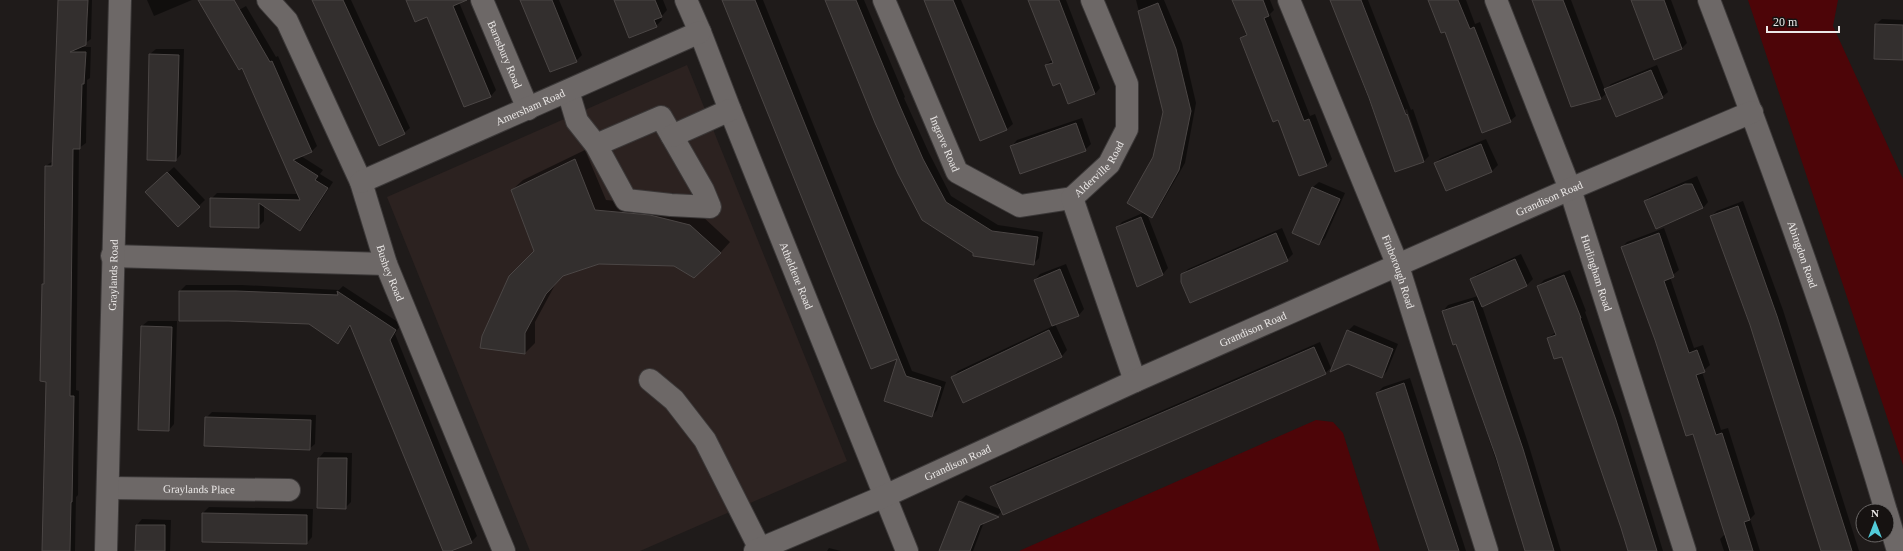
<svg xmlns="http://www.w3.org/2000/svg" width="1903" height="551" font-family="'Times New Roman',serif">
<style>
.built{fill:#2c2220}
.green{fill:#4d0508}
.shadow{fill:#0007;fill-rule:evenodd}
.building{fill:#332f2e;stroke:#4b4645}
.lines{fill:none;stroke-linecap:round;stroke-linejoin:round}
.minor-casing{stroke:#3b3838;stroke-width:24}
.minor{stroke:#6d6867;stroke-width:22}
.labels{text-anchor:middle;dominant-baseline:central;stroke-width:3;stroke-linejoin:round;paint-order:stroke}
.street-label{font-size:11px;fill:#ebe8e7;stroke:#161211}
</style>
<rect width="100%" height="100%" fill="#1f1b1a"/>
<polygon class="built" points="687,65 847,461 640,551 530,551 387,197"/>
<g class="green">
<polygon points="1748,0 1838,0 1833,26 1903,179 1903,465"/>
<polygon points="1316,420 1333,422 1343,433 1380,551 1019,551"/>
</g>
<g class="shadow">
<polygon points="59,0 92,0 91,39 80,47 91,47 90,78 87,80 86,143 79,148 76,390 79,391 78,495 76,497 75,551 44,551 47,381 43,285 45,282 46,166 53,161"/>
<polygon points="147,0 192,0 154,16"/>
<polygon points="313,0 351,0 410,128 404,133"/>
<polygon points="411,0 458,0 496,90 491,96 465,106 427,16"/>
<polygon points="520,0 559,0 582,55 576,61"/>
<polygon points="615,0 663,0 667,10 661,17 662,20 656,26"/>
<polygon points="723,0 763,0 912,371 946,382 937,410 932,416 885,401 899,357 872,368"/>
<polygon points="826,0 864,0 905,97 904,98 929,153 951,196 998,225 1043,232 1039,258 1033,264 923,220"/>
<polygon points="926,0 961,0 1013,124 1007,129 981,140"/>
<polygon points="1028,0 1066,0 1100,88 1095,94 1061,82 1046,65 1053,59"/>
<polygon points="1136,0 1164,0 1182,43 1196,103 1185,163 1157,211 1152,216 1147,214 1168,268 1163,274 1117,228 1122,222 1145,212 1164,112"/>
<polygon points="1233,0 1270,0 1274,10 1270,14 1310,116 1315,114 1332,159 1327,165 1278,119 1242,38 1247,33"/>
<path d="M1331 0H1368L1411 110 1413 109 1429 156 1424 161 1396 171ZM1407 109 1424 159H1422L1405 110Z"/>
<polygon points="1429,0 1466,0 1475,24 1480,22 1516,116 1510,121 1445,30"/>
<polygon points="1532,0 1571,0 1605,90 1611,84 1657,65 1668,92 1662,97 1607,93 1601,98 1572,106"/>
<polygon points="1632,0 1671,0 1687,43 1682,48"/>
<polygon points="246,6 276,57 278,56 317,146 312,151 301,156 323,170 320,174 333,182 306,224 300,229 264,206 264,221 258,227 211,199 217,193 299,194 220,21"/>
<polygon points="1882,19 1903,20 1903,59 1876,24"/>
<polygon points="156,49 184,49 181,154 176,160 150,54"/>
<polygon points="1082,118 1091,144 1085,150 1012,146 1017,140"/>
<polygon points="1486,139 1498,165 1492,171 1446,190 1435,163 1441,158"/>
<polygon points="585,150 606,200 661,205 701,215 730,242 720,253 599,263 564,274 556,283 535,322 535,343 525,353 482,347 535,252 512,190 523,180"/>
<polygon points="174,167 205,200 178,226 152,187"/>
<polygon points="1697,176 1708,202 1703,208 1645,201 1651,196"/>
<polygon points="1319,182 1345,193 1325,238 1319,244 1293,232 1313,187"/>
<polygon points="1743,201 1783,310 1859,551 1823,551 1758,348 1711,216 1717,211"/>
<polygon points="1282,228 1293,254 1287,260 1182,275 1188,269"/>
<polygon points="1664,228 1679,270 1670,277 1694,348 1703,345 1710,365 1702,372 1721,430 1728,428 1755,514 1750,519 1760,551 1724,551 1720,539 1726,533 1693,432 1663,361 1622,247 1627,242"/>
<polygon points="1521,254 1533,279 1527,285 1482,306 1528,443 1561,551 1526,551 1457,343 1443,311 1448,305 1478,296 1471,280 1477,274"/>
<polygon points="1066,264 1084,309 1079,315 1055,324 1067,350 1062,356 964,402 952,377 958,371 1053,326 1035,280 1040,274"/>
<polygon points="1570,270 1586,311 1585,312 1621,414 1663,551 1630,551 1563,355 1548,338 1556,332 1538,286 1544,280"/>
<polygon points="186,285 242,285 339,290 343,286 401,324 395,334 477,536 471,542 452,550 455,551 444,551 352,325 338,342 309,323 180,320 180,291"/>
<polygon points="148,321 177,321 174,424 169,430 142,326"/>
<polygon points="1354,325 1398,344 1387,371 1382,377 1348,363 1348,331"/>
<polygon points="1320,342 1331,368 1325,373 1002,511 998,515 961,500 961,503 984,522 973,551 951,551 941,547 960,501 966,495 1002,510 992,488 997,482"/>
<polygon points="1410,378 1466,551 1429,551 1377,393 1383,387"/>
<polygon points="212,412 316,415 315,444 309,449 206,418"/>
<polygon points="324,452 352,453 351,502 345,508 319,458"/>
<polygon points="209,507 313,509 312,537 307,543 203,513"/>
<polygon points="142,519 171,520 170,551 136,551 137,525"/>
<polygon points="829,548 841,551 827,551"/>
</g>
<g class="building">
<polygon points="58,0 88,0 87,19 86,45 70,52 86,52 84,84 82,84 80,149 73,149 70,396 74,396 72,502 71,502 70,551 42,551 46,382 40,381 42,284 44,284 45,166 52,166"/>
<polygon points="198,0 234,0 270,62 272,61 312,152 293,160 318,176 315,180 328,188 300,231 259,203 259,228 210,227 210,198 300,200 242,68 239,70"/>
<polygon points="312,0 343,0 405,134 379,146"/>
<polygon points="406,0 467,0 453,6 491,97 464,107 427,17 415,22"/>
<polygon points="520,0 552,0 577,62 550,72"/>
<polygon points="614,0 655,0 662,17 654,20 657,27 629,38"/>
<polygon points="722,0 755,0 906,376 941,387 932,417 884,401 897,359 871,369"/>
<polygon points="825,0 856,0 899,104 923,159 946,202 992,231 1038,237 1034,265 973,256 973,253 922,220 898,174 875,123"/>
<polygon points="924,0 953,0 1007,130 980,141"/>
<polygon points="1028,0 1059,0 1095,94 1068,104 1060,83 1053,86 1045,65 1053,63"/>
<polygon points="1232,0 1263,0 1269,16 1264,18 1304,121 1309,119 1327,166 1299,176 1278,120 1273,122 1240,38 1247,35"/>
<polygon points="1330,0 1361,0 1406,115 1407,114 1424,162 1395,172 1369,98"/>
<polygon points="1428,0 1458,0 1470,29 1474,27 1511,122 1482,133 1445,32 1441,33"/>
<polygon points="1532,0 1563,0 1601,99 1571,107"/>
<polygon points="1631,0 1664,0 1682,49 1654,60"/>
<polygon points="1158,3 1176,49 1191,111 1179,170 1152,218 1127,203 1153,157 1163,112 1138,11"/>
<polygon points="1875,24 1903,25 1903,60 1874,59"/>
<polygon points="149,54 179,55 176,161 147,160"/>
<polygon points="1651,70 1663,98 1616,117 1604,89"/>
<polygon points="1076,123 1086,151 1020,174 1010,146"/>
<polygon points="1481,144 1492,172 1446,191 1434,163"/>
<polygon points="575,159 595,210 650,215 690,225 721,253 694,278 674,266 599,264 563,276 546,294 525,333 525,354 480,348 482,336 509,276 534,251 511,190"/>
<polygon points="167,172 200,207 178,227 145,192"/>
<polygon points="1685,184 1692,184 1703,208 1656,229 1644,201"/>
<polygon points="1312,187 1340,199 1319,245 1292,233"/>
<polygon points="1738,206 1777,316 1852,551 1821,551 1750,325 1710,216"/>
<polygon points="1141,217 1163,275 1137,287 1116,227"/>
<polygon points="1276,233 1288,261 1190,303 1181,282 1181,274"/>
<polygon points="1659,233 1674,277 1664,281 1689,353 1697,350 1705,372 1696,375 1716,435 1722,433 1750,520 1744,522 1753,551 1730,551 1693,434 1686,436 1655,340 1621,247"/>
<polygon points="1515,259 1527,286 1482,307 1470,279"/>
<polygon points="1060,269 1079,316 1052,326 1034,280"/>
<polygon points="1564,275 1581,318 1580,318 1616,420 1657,551 1628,551 1621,528 1562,357 1554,359 1547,338 1556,335 1537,286"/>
<polygon points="179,291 236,291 338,295 337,291 396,330 390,340 472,543 451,551 443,551 350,325 338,344 309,324 228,321 179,321"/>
<polygon points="1473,301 1523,449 1554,551 1525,551 1496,457 1456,344 1453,345 1442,311"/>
<polygon points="141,326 172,327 169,431 138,430"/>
<polygon points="1049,330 1062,357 963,403 951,377"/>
<polygon points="1347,330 1393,349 1382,378 1348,364 1330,372"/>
<polygon points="1314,347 1326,374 1003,515 990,487"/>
<polygon points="1404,383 1427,455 1459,551 1429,551 1388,429 1376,393"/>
<polygon points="205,417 311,420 310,450 204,446"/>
<polygon points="318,458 347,458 346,509 317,508"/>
<polygon points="959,501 999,517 980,525 970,551 939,551"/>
<polygon points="202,513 307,515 307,544 202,542"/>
<polygon points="136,525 165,525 165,551 135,551"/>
</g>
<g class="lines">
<g class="minor-casing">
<g id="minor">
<path id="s1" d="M268 0 287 21 361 182 386 264 504 551"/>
<path id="s2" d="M482 0 528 109"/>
<path id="s3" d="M686 0 700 32 730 110 907 551"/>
<path id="s4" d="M884 0 957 172 1020 206 1072 198"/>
<path id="s5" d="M1289 0 1398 266 1487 551"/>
<path id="s6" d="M1496 0 1570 189 1685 551"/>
<path id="s7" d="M1709 0C1773 168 1835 338 1886 511"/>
<polyline points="568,91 577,121 596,145 661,117 703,190 710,207 671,205 626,200 596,145"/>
<polyline points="672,136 730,110"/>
<path id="s8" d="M361 182 700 32"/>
<path id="s9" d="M1072 198 1109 164 1127 129V84L1092 0"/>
<polyline points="1072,198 1135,381"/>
<polyline points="112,256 386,264"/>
<polyline points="650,380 674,400 705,440 760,549"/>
<path id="s10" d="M109 488 289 490"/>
<polyline points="1887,514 1898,551"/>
<path id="s11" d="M106 551 120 0"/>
<path id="s12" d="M755 551 885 496 1135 381 1570 189 1752 112"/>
</g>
</g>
<use href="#minor" class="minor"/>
</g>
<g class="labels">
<g class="street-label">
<text stroke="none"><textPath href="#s2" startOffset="59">Barnsbury Road</textPath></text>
<text stroke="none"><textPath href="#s8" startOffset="185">Amersham Road</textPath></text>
<text stroke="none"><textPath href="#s4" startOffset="156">Ingrave Road</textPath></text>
<text stroke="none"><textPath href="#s9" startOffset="40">Alderville Road</textPath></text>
<text stroke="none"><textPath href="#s12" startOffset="869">Grandison Road</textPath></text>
<text stroke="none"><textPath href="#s7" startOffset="271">Abingdon Road</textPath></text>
<text stroke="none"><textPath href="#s1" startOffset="301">Bushey Road</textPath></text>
<text stroke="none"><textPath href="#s5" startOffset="293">Finborough Road</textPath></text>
<text stroke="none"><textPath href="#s6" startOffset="291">Hurlingham Road</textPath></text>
<text stroke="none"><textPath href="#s11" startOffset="276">Graylands Road</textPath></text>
<text stroke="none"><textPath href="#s3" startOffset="297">Atheldene Road</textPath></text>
<text stroke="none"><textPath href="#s12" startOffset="545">Grandison Road</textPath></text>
<text stroke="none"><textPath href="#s12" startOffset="221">Grandison Road</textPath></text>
<text stroke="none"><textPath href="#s10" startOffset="90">Graylands Place</textPath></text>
</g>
</g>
<g transform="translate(1875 523)"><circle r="19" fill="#161211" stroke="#6b6867"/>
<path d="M0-3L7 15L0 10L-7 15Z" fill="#52cbd9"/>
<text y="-6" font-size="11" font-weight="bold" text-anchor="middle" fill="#ebe8e7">N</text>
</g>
<path d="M1767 26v6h72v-6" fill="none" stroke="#ebe8e7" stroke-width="2"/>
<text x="1773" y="26" font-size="12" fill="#ebe8e7" stroke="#161211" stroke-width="3" paint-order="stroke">20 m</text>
</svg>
